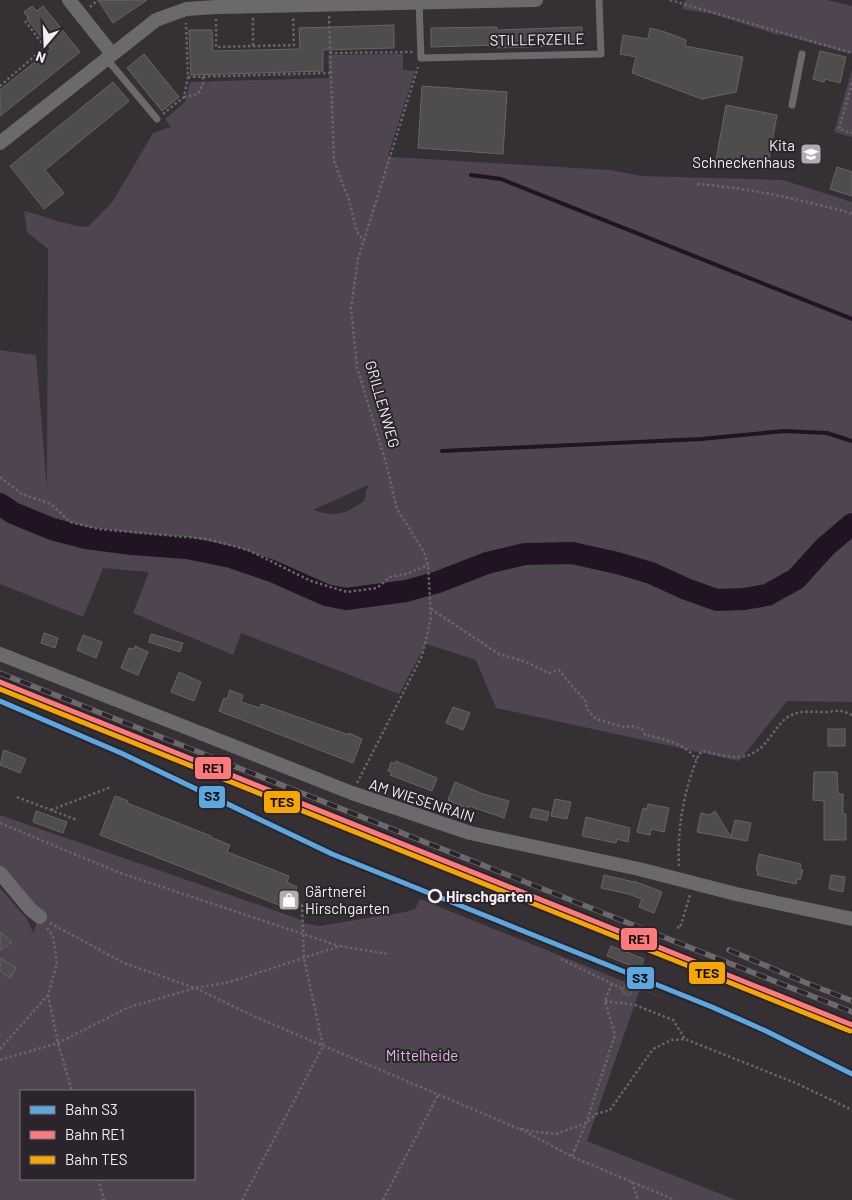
<svg xmlns="http://www.w3.org/2000/svg" width="852" height="1200" font-family="Barlow,sans-serif">
<style>
.green{fill:#4f4551;fill-rule:evenodd}
.lines{fill:none;stroke-linecap:round;stroke-linejoin:round}
.stream{stroke:#211323;stroke-width:4}
.river{stroke:#211323;stroke-width:22}
.building{fill:#4f4c4d;stroke:#666464}
.path{stroke:#686668;stroke-width:2.5;stroke-dasharray:2.5 2.5;stroke-linecap:butt}
.service{stroke:#6b696b;stroke-width:7}
.minor{stroke:#6b696b;stroke-width:14}
.rail-casing{stroke:#6b696b;stroke-width:5.5}
.rail{stroke:#2b242c;stroke-width:4;stroke-dasharray:11;stroke-linecap:butt}
.rail-1-casing{stroke:#2b242c;stroke-width:9}
.rail-2-casing{stroke:#2b242c;stroke-width:9}
.rail-3-casing{stroke:#2b242c;stroke-width:9}
.rail-1{stroke:#5ba8e0;stroke-width:5}
.rail-2{stroke:#ff7a7a;stroke-width:5}
.rail-3{stroke:#f7a600;stroke-width:5}
.stop-dot{fill:#2b242c;stroke:#f2edf2;stroke-width:2.5}
.labels{text-anchor:middle;dominant-baseline:central;stroke-width:4;stroke-linejoin:round;paint-order:stroke}
.street-label{font-size:15px;fill:#f2edf2;stroke:#2b242c}
.poi-label{font-size:15px;fill:#f2edf2;stroke:#2b242c;text-anchor:end}
.stop-label{font-size:15px;font-weight:bold;fill:#f2edf2;stroke:#2b242c;text-anchor:start}
.park-label{font-size:15px;fill:#deb9e4;stroke:#2b242c}
.line-badge{stroke:#2b242c;stroke-width:2}
.pale-badge-label{font-size:14px;text-anchor:middle;font-weight:bold;fill:#111}
</style>
<rect width="100%" height="100%" fill="#343034"/>
<g class="green">
<polygon points="685,0 827,0 852,6 852,54 779,34 778,35 713,14 682,9"/>
<path d="M403 54V70L415 71 388 155 392 157 610 170 641 176 783 180 852 202V702L787 701 739 761 496 708 476 660 426 644 399 694 241 633 233 655 133 613 149 572 103 568 83 617 0 584V350L36 355 47 490 48 249 27 232 24 211C46 216 66 226 88 227L113 201 153 133 171 127 165 119 185 102 190 82 329 78 328 55ZM368 485 364 501C344 514 337 518 313 510Z"/>
<polygon points="852,70 852,137 834,132"/>
<path d="M0 815 299 919 304 923 319 926 405 912 415 909 420 899 687 1007 640 989 587 1141 736 1200H0V888L26 918 35 935 34 930 40 914 0 866ZM21 1091H194V1179H21Z"/>
</g>
<g class="lines">
<g class="stream">
<polyline points="471,175 501,179 852,319"/>
<polyline points="442,451 701,439 784,431 827,433 852,441"/>
</g>
<polyline class="river" points="0,504 13,513 52,529 86,538 132,544 187,548 231,557 272,571 326,595 346,599 406,591 438,582 487,563 525,554 572,553 617,563 651,573 686,589 717,600 744,599 767,595 796,579 825,547 852,524"/>
</g>
<g class="building">
<polygon points="98,0 147,0 113,23"/>
<polygon points="32,6 37,11 43,6 80,52 0,116 0,90 51,49 27,19 28,18 24,12"/>
<polygon points="394,25 394,48 323,50 323,71 191,75 189,30 212,30 213,51 300,49 299,28"/>
<polygon points="497,27 497,30 582,27 582,45 498,48 497,45 431,47 431,28"/>
<polygon points="650,28 665,32 686,40 685,46 743,57 736,92 702,99 632,73 636,57 620,54 623,35 648,39"/>
<polygon points="820,51 846,57 840,83 825,79 824,82 813,79"/>
<polygon points="144,54 179,97 162,111 127,68"/>
<polygon points="113,82 129,101 45,170 64,193 44,209 10,166"/>
<polygon points="422,86 507,92 503,154 418,148"/>
<polygon points="726,105 777,115 767,170 716,160"/>
<polygon points="837,167 852,172 852,196 830,189"/>
<polygon points="44,633 58,638 55,648 41,643"/>
<polygon points="151,634 183,643 180,652 149,642"/>
<polygon points="83,635 102,642 96,658 77,650"/>
<polygon points="135,646 148,652 138,675 121,668 129,648 134,649"/>
<polygon points="179,672 201,682 194,701 171,692"/>
<polygon points="230,690 243,695 241,702 260,708 261,704 349,735 349,733 362,739 353,763 219,711 224,698 227,699"/>
<polygon points="453,707 470,713 463,730 446,723"/>
<rect x="828" y="729" width="17" height="17"/>
<polygon points="4,750 26,759 20,773 0,765"/>
<polygon points="396,761 437,778 432,791 390,775 392,772 388,771 391,762 395,764"/>
<polygon points="814,772 837,772 838,794 843,794 843,814 846,814 846,840 824,840 824,801 813,800"/>
<polygon points="455,782 483,794 509,801 504,818 469,806 468,809 448,800"/>
<polygon points="115,796 128,801 127,803 211,836 210,837 230,845 227,852 289,876 287,882 297,887 289,909 100,835"/>
<polygon points="555,799 571,802 567,819 551,816"/>
<polygon points="648,804 669,808 664,832 651,829 650,835 637,832 643,808 647,809"/>
<polygon points="533,808 549,812 547,821 530,817"/>
<polygon points="36,811 67,822 63,833 33,822"/>
<polygon points="715,811 731,837 735,820 751,823 747,841 697,832 701,813 710,815"/>
<polygon points="586,817 630,828 628,842 617,839 616,843 582,836"/>
<polygon points="759,854 801,864 800,870 803,870 800,880 797,879 796,884 757,875 758,871 756,870"/>
<polygon points="604,875 634,882 634,881 662,892 654,913 639,907 642,899 628,894 601,888"/>
<polygon points="831,875 845,877 843,892 829,889"/>
<polygon points="0,932 12,942 0,950"/>
<polygon points="611,946 644,959 630,996 622,992 632,966 607,956"/>
<polygon points="0,958 16,968 10,978 0,971"/>
</g>
<g class="lines">
<g class="path">
<polyline points="670,0 852,53"/>
<polyline points="90,7 98,0"/>
<polyline points="329,16 334,161 349,200 357,232 364,241"/>
<polyline points="253,18 253,46"/>
<polyline points="216,19 216,47 294,45 293,16"/>
<polyline points="330,53 413,52"/>
<polyline points="188,77 330,73"/>
<polyline points="852,83 839,129 852,133"/>
<polyline points="0,86 45,47 25,21"/>
<polyline points="184,97 198,94 203,84 203,77"/>
<polyline points="163,114 184,97 188,77 186,23"/>
<path d="M697 184C736 187 774 194 811 203 825 207 839 209 852 214"/>
<polyline points="0,477 22,494 51,504 70,522 99,529 207,539 248,550 311,581 347,592 377,588 390,577 406,574 428,565"/>
<path d="M431 609 499 654 526 662 549 673 559 670 570 684 585 700 587 709 596 719 624 727 632 726 642 729 645 735C662 738 688 744 696 760"/>
<polyline points="357,783 422,656 431,618 428,565 424,552 397,509 386,463 357,367 351,308 358,259 418,67"/>
<polyline points="17,797 77,820"/>
<polyline points="51,810 111,787"/>
<polyline points="0,823 120,873 339,946"/>
<path d="M679 866C677 828 684 789 699 754L703 751C718 754 734 760 749 755 765 749 771 734 782 722 794 709 809 712 826 712 831 712 836 710 841 711 845 711 848 714 852 715"/>
<polyline points="50,923 124,963 195,988 258,1018 517,1128 536,1132 556,1134 586,1123 596,1114 610,1110 653,1049 671,1040 685,1039 798,1084 852,1110"/>
<polyline points="677,927 680,928 690,895"/>
<polyline points="561,959 623,989"/>
<polyline points="48,995 58,1043 72,1091"/>
<polyline points="605,1001 635,1005 673,1020 685,1039"/>
<polyline points="0,1049 48,995 57,963 53,936 46,927"/>
<polyline points="0,1060 58,1043 127,1008 195,988 230,982 340,946 388,954"/>
<polyline points="520,1129 575,1158 675,1200"/>
<polyline points="572,1156 586,1123 615,1035 605,1001 612,983"/>
<polyline points="98,1179 104,1200"/>
<polyline points="632,1182 638,1200"/>
<polyline points="242,1200 323,1046 304,958 302,904 292,900"/>
<polyline points="383,1200 438,1095"/>
</g>
<g class="service">
<polyline points="419,0 421,58 601,54 599,0"/>
<polyline points="106,58 157,119"/>
<polyline points="792,105 802,54"/>
</g>
<g class="minor">
<polyline points="69,0 112,54"/>
<polyline points="0,143 156,20 186,9 216,7 536,0"/>
<polyline points="0,654 352,793 470,833 639,869 736,894 852,919"/>
<polyline points="0,873 30,909 40,917"/>
</g>
<g class="rail-casing">
<g id="rail">
<polyline points="0,673 852,1012"/>
<polyline points="729,950 804,982 852,1001"/>
</g>
</g>
<use href="#rail" class="rail"/>
<g class="rail-1-casing">
<polyline id="rail-1" points="0,701 121,753 332,854 712,1007 766,1031 852,1074"/>
</g>
<g class="rail-2-casing">
<polyline id="rail-2" points="0,682 852,1025"/>
</g>
<g class="rail-3-casing">
<polyline id="rail-3" points="0,689 850,1031"/>
</g>
<use href="#rail-1" class="rail-1"/>
<use href="#rail-2" class="rail-2"/>
<use href="#rail-3" class="rail-3"/>
</g>
<defs>
<g id="school-square" transform="scale(1.125)"><rect x="-9" y="-9" width="18" height="18" rx="4" fill="#b0abb0" stroke="#2b242c"/><path d="M0-5L7-2L0 1L-7-2ZM-4 1L0 2.5L4 1V4Q0 6-4 4Z" fill="#fff"/></g>
<g id="shop-square" transform="scale(1.125)"><rect x="-9" y="-9" width="18" height="18" rx="4" fill="#b0abb0" stroke="#2b242c"/><path d="M-5-2.5h2.3a2.7 3.5 0 0 1 5.4 0H5L5.5 6h-11ZM-1.5-2.5h3a1.5 2.3 0 0 0-3 0Z" fill="#fff"/></g>
</defs>
<g fill-rule="evenodd">
<use href="#school-square" x="811" y="154"/>
<use href="#shop-square" x="289" y="900"/>
</g>
<circle class="stop-dot" cx="435" cy="896" r="6"/>
<g class="labels">
<g class="street-label">
<text transform="translate(537 39) rotate(-1)">STILLERZEILE</text>
<text transform="translate(383 404) rotate(74)">GRILLENWEG</text>
<text transform="translate(422 800) rotate(18)">AM WIESENRAIN</text>
</g>
<g class="poi-label">
<text x="795" y="145">Kita<tspan x="795" dy="17">Schneckenhaus</tspan></text>
<text x="305" y="891" text-anchor="start">Gärtnerei<tspan x="305" dy="17">Hirschgarten</tspan></text>
</g>
<g class="stop-label">
<text x="446" y="896">Hirschgarten</text>
</g>
<g class="park-label">
<text x="422" y="1055">Mittelheide</text>
</g>
</g>
<g class="line-badge">
<rect x="194" y="756" width="38" height="24" rx="5" fill="#ff7a7a"/>
<rect x="198" y="785" width="28" height="24" rx="5" fill="#5ba8e0"/>
<rect x="263" y="790" width="38" height="24" rx="5" fill="#f7a600"/>
<rect x="620" y="927" width="38" height="24" rx="5" fill="#ff7a7a"/>
<rect x="688" y="961" width="38" height="24" rx="5" fill="#f7a600"/>
<rect x="626" y="966" width="29" height="24" rx="5" fill="#5ba8e0"/>
</g>
<g class="pale-badge-label">
<text x="213" y="773">RE1</text>
<text x="212" y="801">S3</text>
<text x="282" y="807">TES</text>
<text x="639" y="944">RE1</text>
<text x="707" y="978">TES</text>
<text x="640" y="983">S3</text>
</g>
<rect x="20" y="1090" width="175" height="90" fill="#2b242c" stroke="#7b747b"/>
<rect x="30" y="1106" width="25" height="8" fill="#5ba8e0" stroke="#7b747b"/>
<text x="65" y="1115" font-size="15" fill="#f2edf2">Bahn S3</text>
<rect x="30" y="1131" width="25" height="8" fill="#ff7a7a" stroke="#7b747b"/>
<text x="65" y="1140" font-size="15" fill="#f2edf2">Bahn RE1</text>
<rect x="30" y="1156" width="25" height="8" fill="#f7a600" stroke="#7b747b"/>
<text x="65" y="1165" font-size="15" fill="#f2edf2">Bahn TES</text>
<g transform="translate(45 45) rotate(199)" stroke="#2b242c" stroke-width="4" paint-order="stroke">
<path d="M0-4L9 19L0 12L-9 19Z" fill="#f2edf2"/>
<text y="-8" font-size="14" font-weight="bold" text-anchor="middle" fill="#f2edf2">N</text>
</g>
</svg>
